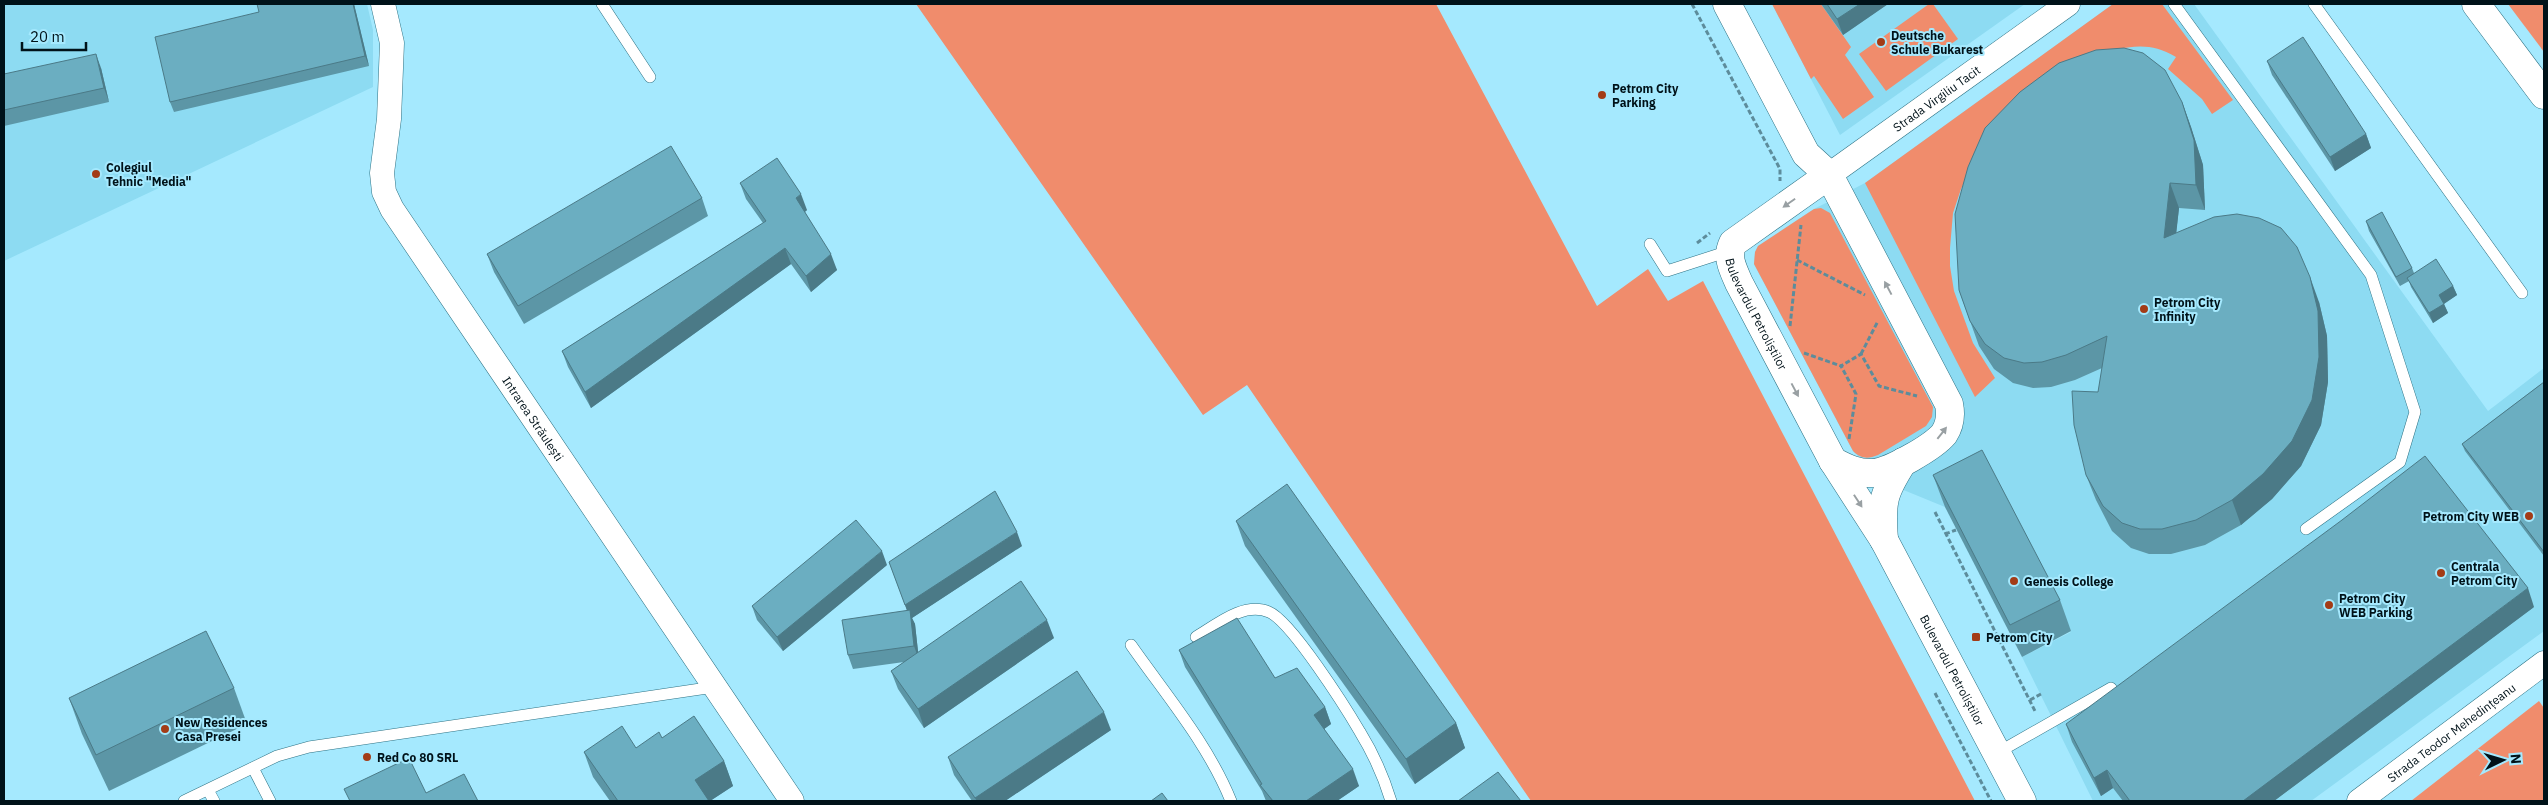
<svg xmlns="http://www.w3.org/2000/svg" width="2548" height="805" font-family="'IBM Plex Sans',sans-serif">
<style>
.built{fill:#8ddbf2}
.green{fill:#f08c6c}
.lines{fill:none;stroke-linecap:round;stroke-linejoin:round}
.service-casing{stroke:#2d7284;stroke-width:12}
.minor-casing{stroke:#2d7284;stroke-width:25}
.tertiary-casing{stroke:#2d7284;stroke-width:29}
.path{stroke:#5d8c9b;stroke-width:3;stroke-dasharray:5 2.5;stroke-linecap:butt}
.service{stroke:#fff;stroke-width:11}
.minor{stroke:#fff;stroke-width:24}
.tertiary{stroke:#fff;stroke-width:28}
.wall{fill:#5c96a6}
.shaded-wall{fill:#4b7a87}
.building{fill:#6baec1;stroke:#4b7a87}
.oneway{fill:#99a0a3}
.poi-dot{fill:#a33c17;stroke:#a5e9fe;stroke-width:2}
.labels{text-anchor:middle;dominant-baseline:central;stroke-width:4;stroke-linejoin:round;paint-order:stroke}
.poi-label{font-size:12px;font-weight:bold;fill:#001219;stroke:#a5e9fe;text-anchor:start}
.street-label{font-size:12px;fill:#001219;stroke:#a5e9fe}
</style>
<rect width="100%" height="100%" fill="#a5e9fe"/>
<g class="built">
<polygon points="4,4 367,4 373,30 373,87 4,261"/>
<polygon points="1772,4 2025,4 1840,135"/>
<polygon points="2113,4 2194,4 2488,411 2544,368 2544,631 2311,801 2093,801 2022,657 2071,632 1945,507 1884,482 1853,451 1754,264 1755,252 1758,246 1814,209 1865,183"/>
</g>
<g class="green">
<polygon points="916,4 1436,4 1597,306 1648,269 1668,301 1703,281 1975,801 1531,801 1247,385 1203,415"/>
<polygon points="1772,4 1821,4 1851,47 1845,55 1874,97 1843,119 1814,76 1811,79"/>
<polygon points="1929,4 1933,4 1958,39 1886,91 1859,54"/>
<path d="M2113 4H2162L2233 100 2212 114 2202 99 2168 69 2176 57C2153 44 2139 45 2113 50L1978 154 1961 189 1953 213 1950 248V266L1954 291 1973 343 1995 378 1975 397 1865 183Z"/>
<polygon points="2508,4 2544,4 2544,52"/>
<path d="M1821 208 1830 213 1933 407 1932 417 1926 426 1878 455C1868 459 1861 459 1853 451L1754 264 1755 252 1758 246 1814 209Z"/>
<polygon points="2539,701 2544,708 2544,801 2411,801"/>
</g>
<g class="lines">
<g class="service-casing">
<g id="service">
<polyline points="602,4 650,77"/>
<polyline points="2174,4 2371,275 2415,412 2400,462 2306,529"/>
<polyline points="2314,4 2522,293"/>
<polyline points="1650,244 1667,271 1729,251"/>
<path d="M1196 637C1216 625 1244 601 1269 612 1291 621 1346 708 1360 732 1373 753 1384 778 1391 801"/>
<path d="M1131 645C1166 695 1208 744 1231 801"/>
<polyline points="1997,753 2111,688"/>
<polyline points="253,768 270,801"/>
<polyline points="208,790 214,801"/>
<polyline points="184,801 277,756 309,747 714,687"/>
</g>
</g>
<g class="minor-casing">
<g id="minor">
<path id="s1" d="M383 4 392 43 389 119 382 173 384 192 392 209 792 801"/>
<path id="s2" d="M1829 175 2068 4"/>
<path id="s3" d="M2359 801 2544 663"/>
</g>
</g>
<g class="tertiary-casing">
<g id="tertiary">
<path d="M1727 4 1806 154 1829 175 1949 404C1951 414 1950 425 1944 434 1933 447 1890 472 1873 473 1858 474 1846 468 1833 461"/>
<polyline points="2476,4 2544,95"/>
<path id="s4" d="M1829 175 1733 243C1726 257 1733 269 1739 283L1833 461 1884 540 2022 801"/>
<path d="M1884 540C1881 502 1883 493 1903 462"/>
</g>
</g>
<g class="path">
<polyline points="1692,4 1780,169 1780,181"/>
<polyline points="1697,243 1710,233"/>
<polyline points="1797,260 1865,295"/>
<polyline points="1790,326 1801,225"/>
<polyline points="1804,353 1841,366"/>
<polyline points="1861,354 1878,321"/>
<polyline points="1849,439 1856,394 1841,366 1861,354 1879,386 1917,396"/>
<polyline points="1935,512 2036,713"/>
<polyline points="1945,534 1956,530"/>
<polyline points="1935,693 1991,801"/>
<polyline points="2030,700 2041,694"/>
</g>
<use href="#service" class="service"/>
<use href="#minor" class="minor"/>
<use href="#tertiary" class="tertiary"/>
</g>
<g class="wall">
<polygon points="354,4 369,66 174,112 170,102 259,12"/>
<polygon points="1821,4 1888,4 1843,35"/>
<polygon points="2267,61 2366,134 2371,148 2335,171 2272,75"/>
<polygon points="4,68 5,74 101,68 109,102 4,126"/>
<polygon points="2182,102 2191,127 2203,165 2205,210 2179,208 2176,233 2319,302 2327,336 2328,382 2321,425 2301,466 2272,499 2241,525 2205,545 2171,554 2149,554 2131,548 2112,531 2096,500 2086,475 2102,368 2075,380 2051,387 2033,388 2013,383 1994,369 1979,346 1959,290"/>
<polygon points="740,183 807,210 805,212 837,270 811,292 791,264 591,408 568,367 562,351 763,223 746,199"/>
<polygon points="702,198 708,216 524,324 494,272 487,254"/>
<polygon points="2366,221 2412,268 2414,273 2453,286 2457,295 2444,304 2448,313 2433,323 2411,287 2409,281 2400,286 2369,231"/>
<polygon points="2544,382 2544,556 2465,451 2462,444"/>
<polygon points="1933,475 2060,600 2071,631 2022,657 1945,507"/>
<polygon points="1236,521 1456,723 1465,748 1415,784 1245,546"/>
<polygon points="1022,546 912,618 915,624 918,652 1054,638 924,728 898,689 891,671 904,662 853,669 848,655 907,610 889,562"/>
<polygon points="887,565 783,651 757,620 752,606"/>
<polygon points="2534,607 2274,801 2123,801 2113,788 2101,796 2072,742 2066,724"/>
<polygon points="1179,650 1275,678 1325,707 1331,724 1324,729 1359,786 1337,801 1266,801 1262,791 1185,667"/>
<polygon points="234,688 247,724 109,791 82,734 69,698"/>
<polygon points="1111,730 1005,801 972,801 954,775 948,757"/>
<polygon points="662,738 724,761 733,786 710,801 610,801 593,777 584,752 636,748"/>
</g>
<g class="shaded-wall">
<polygon points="353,4 354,4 369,66 365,56"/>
<polygon points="1860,4 1888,4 1843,35 1837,19"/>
<polygon points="96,54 101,68 109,102 104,88"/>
<polygon points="2182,102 2191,127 2203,165 2205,210 2196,185"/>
<polygon points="2366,134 2371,148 2335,171 2330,157"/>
<polygon points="2170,183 2179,208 2173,263 2164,238"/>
<polygon points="801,194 807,210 802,214 796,198"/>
<polygon points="785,248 791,264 591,408 585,392"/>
<polygon points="831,254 837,270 811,292 806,276"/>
<polygon points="2310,277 2319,302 2327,336 2328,382 2321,425 2301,466 2272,499 2241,525 2232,500"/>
<polygon points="2453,286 2457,295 2442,305 2439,295"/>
<polygon points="2444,304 2448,313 2433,323 2429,313"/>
<polygon points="1017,532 1022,546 912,618 915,624 919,660 914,646 910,619 905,605"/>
<polygon points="882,551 887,565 783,651 777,637"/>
<polygon points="2528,588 2534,607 2274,801 2243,801"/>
<polygon points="1047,620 1054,638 924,728 918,709"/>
<polygon points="1325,707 1331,724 1320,732 1314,715"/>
<polygon points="1104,712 1111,730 1005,801 977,801 975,798"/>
<polygon points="1456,723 1465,748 1415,784 1406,759"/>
<polygon points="724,761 733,786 710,801 703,801 695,780"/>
<polygon points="1353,769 1359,786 1337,801 1306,801"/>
<polygon points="2107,770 2113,788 2101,796 2094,778"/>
</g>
<g class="building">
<polygon points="257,4 353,4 365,56 170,102 155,37 259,12"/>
<polygon points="1827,4 1860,4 1837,19"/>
<polygon points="2303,37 2366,134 2330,157 2267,61"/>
<polygon points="2124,48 2143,53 2165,70 2182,102 2194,140 2196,185 2170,183 2164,238 2214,217 2237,214 2259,218 2281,228 2297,247 2310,277 2318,311 2319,357 2312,400 2292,441 2263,474 2232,500 2196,520 2162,529 2140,529 2122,523 2103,506 2086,475 2074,425 2072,391 2098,392 2107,336 2066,355 2042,362 2024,363 2004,358 1985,344 1970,321 1959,290 1955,214 1968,167 1985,128 2020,92 2059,63 2096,50"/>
<polygon points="96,54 104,88 4,110 4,74"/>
<polygon points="671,146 702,198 518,306 487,254"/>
<polygon points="777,158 801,194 796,198 831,254 806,276 785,248 585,392 562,351 766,221 740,183"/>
<polygon points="2382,212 2412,268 2396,277 2366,221"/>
<polygon points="2436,259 2453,286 2439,295 2444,304 2429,313 2407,278"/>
<polygon points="2544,382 2544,552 2462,444"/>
<polygon points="1982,450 2060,600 2010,625 1933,475"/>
<polygon points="2425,456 2528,588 2243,801 2130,801 2107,770 2094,778 2066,724 2342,520"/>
<polygon points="1287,484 1456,723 1406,759 1236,521"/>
<polygon points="995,491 1017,532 905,605 889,562"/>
<polygon points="856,520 882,551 777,637 752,606"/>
<polygon points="1021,581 1047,620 918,709 891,671"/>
<polygon points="910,610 914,646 848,655 842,620"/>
<polygon points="1237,618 1275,678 1297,668 1325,707 1314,715 1353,769 1306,801 1273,801 1260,785 1262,784 1179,650"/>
<polygon points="206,631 234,688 96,755 69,698"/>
<polygon points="1077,671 1104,712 975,798 948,757"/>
<polygon points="694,716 724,761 695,780 709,801 618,801 584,752 622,726 636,748 659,732 662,738"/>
<polygon points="409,758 426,793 464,774 478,801 350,801 344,789"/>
<polygon points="1498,772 1521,801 1458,801"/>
<polygon points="1162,793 1168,801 1151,801"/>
</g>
<defs><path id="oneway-solid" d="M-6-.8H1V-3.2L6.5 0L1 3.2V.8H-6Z" transform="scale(1.25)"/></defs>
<g class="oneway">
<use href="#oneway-solid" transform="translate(1789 203) rotate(145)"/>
<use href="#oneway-solid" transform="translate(1888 288) rotate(-118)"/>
<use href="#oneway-solid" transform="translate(1795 390) rotate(62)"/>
<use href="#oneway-solid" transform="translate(1942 433) rotate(-52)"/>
<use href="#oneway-solid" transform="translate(1858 501) rotate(57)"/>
</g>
<g class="poi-dot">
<circle cx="1881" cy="42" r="5"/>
<circle cx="1602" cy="95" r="5"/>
<circle cx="96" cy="174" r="5"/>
<circle cx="2144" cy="309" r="5"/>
<circle cx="2529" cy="516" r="5"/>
<circle cx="2441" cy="573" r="5"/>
<circle cx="2014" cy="581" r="5"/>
<circle cx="2329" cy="605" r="5"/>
<rect x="1971" y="632" width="10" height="10" rx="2.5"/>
<circle cx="165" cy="729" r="5"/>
<circle cx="367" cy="757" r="5"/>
</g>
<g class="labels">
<g class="poi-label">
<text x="1891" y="35">Deutsche<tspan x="1891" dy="14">Schule Bukarest</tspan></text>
<text x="1612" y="88">Petrom City<tspan x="1612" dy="14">Parking</tspan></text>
<text x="106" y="167">Colegiul<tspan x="106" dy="14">Tehnic "Media"</tspan></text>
<text x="2154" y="302">Petrom City<tspan x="2154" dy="14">Infinity</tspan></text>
<text x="2519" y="516" text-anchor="end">Petrom City WEB</text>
<text x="2451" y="566">Centrala<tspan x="2451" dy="14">Petrom City</tspan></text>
<text x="2024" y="581">Genesis College</text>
<text x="2339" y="598">Petrom City<tspan x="2339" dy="14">WEB Parking</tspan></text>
<text x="1986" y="637">Petrom City</text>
<text x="175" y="722">New Residences<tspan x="175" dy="14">Casa Presei</tspan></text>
<text x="377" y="757">Red Co 80 SRL</text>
</g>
<g class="street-label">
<text stroke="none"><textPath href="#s2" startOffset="132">Strada Virgiliu Tacit</textPath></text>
<text stroke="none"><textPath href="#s4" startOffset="195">Bulevardul Petroliștilor</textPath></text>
<text stroke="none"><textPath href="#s1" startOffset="461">Intrarea Străulești</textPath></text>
<text stroke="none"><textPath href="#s4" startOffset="602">Bulevardul Petroliștilor</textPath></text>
<text stroke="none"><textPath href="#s3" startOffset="115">Strada Teodor Mehedințeanu</textPath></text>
</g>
</g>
<rect width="2548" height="805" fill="none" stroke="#001219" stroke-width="10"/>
<g transform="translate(2503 760) rotate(85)" stroke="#a5e9fe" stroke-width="4" paint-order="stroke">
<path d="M0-4L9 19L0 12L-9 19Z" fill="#001219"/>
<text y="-8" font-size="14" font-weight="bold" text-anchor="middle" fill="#001219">N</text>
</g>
<path d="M22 42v8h64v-8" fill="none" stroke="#001219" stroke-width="2.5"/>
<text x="30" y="42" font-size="15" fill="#001219" stroke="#a5e9fe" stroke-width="4" paint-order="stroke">20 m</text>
</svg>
